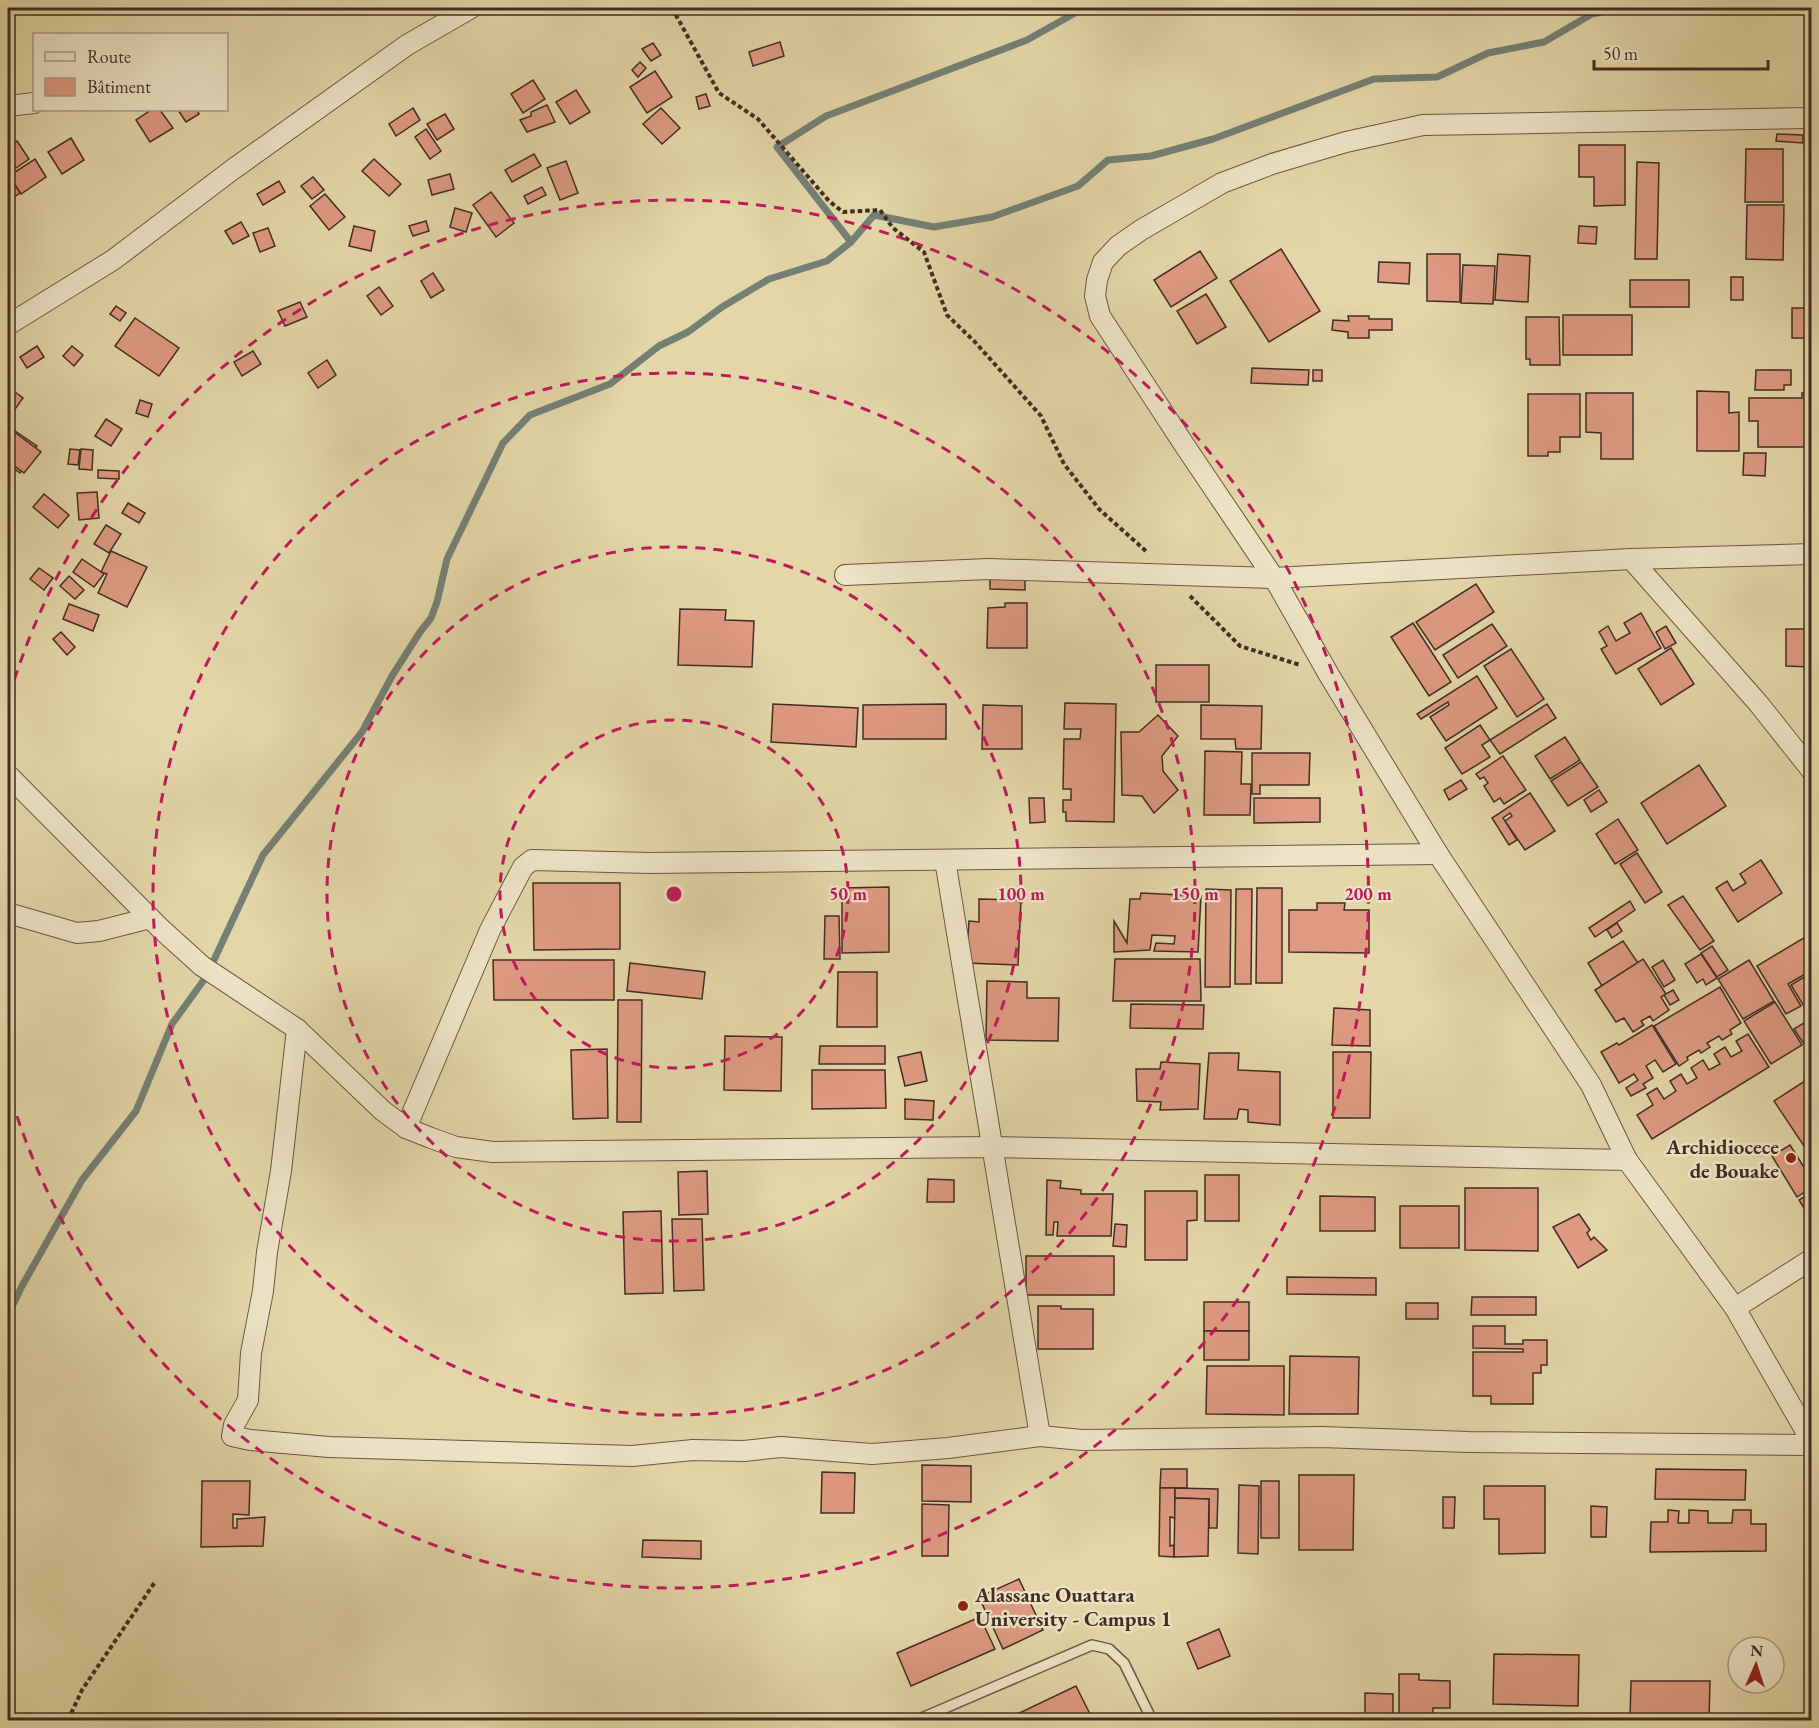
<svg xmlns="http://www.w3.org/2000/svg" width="1819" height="1728" font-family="'EB Garamond',serif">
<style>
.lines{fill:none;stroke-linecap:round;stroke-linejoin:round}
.stream{stroke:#758075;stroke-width:7}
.building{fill:#de9a82;stroke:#432d22;stroke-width:1.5}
.lane-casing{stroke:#6b5744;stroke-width:12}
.street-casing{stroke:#6b5744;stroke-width:22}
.path{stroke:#432d22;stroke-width:4;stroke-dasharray:4.5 3;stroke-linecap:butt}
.lane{stroke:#ede4c6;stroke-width:9}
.street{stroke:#ede4c6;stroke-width:20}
.ring{fill:none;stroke:#c2185b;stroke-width:3;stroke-dasharray:10 8}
.poi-dot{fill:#8f2418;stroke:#ede4c6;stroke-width:2}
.labels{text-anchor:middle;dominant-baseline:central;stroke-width:4.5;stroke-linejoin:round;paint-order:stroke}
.poi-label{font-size:21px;font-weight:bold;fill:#432d22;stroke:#ede4c6;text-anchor:end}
.centre{fill:#c2185b;stroke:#ede4c6;stroke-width:3}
.ring-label{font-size:18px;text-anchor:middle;font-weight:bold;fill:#c2185b;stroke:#ede4c6;stroke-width:4.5;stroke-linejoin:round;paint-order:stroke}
</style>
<rect width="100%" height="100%" fill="#e3d6a8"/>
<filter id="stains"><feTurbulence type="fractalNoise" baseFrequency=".00333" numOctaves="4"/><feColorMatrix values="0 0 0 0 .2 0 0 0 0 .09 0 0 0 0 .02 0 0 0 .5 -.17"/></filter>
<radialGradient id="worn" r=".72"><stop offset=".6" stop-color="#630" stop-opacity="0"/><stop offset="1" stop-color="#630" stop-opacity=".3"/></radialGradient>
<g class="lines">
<g class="stream">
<polyline points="851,242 777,147 826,116 1027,40 1084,8"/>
<polyline points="8,1315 22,1286 82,1180 136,1111 172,1024 206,977 263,855 362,732 392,676 420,632 431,618 437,602 447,559 503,443 530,415 610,384 659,346 688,332 722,307 769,279 827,261 851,242 874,215 934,227 992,217 1078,186 1108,160 1151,156 1213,139 1374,79 1437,77 1488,53 1544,42 1592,14 1623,8"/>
</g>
</g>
<g class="building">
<polygon points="780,42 784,56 753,66 749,52"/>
<polygon points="653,43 661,55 651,61 642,49"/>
<polygon points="640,62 646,68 638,77 632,70"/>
<polygon points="655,71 672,97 647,113 630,87"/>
<polygon points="533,80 545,99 523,113 511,94"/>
<polygon points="576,90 590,112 570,124 556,102"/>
<polygon points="706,94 710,106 699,109 696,97"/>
<polygon points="547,105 555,122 527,132 520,120 531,116 531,112"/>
<polygon points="413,108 420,120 396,136 389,124"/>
<polygon points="661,108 680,128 662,144 643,124"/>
<polygon points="151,110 160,110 173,128 150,142 136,120"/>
<polygon points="178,110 197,110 199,114 186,122"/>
<polygon points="445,114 454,129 437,140 427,124"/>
<polygon points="426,129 441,151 430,159 415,137"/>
<polygon points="1777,134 1803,135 1803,143 1776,141"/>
<polygon points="71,138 84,160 62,174 48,152"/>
<polygon points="17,141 29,159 16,168 8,155 8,147"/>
<polygon points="1579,145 1625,145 1625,205 1594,206 1594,177 1579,177"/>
<polygon points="1746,149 1783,149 1783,202 1745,202"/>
<polygon points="534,154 541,166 512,182 505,170"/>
<polygon points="35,159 46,177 21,194 9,176"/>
<polygon points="374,159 401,184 389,196 362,171"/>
<polygon points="566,161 578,193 560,200 547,168"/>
<polygon points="1637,162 1659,163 1657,259 1635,259"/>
<polygon points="450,174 454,189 432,195 428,180"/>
<polygon points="9,175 20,193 8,201 8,176"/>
<polygon points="313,177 324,190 312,199 301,186"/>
<polygon points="279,181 285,192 263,205 257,194"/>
<polygon points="542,187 546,195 528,204 524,196"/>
<polygon points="491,192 514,223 496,237 473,205"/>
<polygon points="325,194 345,217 329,230 310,206"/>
<polygon points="1747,205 1784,205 1783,260 1746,259"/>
<polygon points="455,208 472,213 466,232 450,227"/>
<polygon points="426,221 429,231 413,236 409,226"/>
<polygon points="241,222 249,236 233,244 225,231"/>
<polygon points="354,226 375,231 371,251 349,246"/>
<polygon points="1579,226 1597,227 1596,244 1578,243"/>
<polygon points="268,228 275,246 260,252 253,233"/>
<polygon points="1281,249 1320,311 1269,342 1230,281"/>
<polygon points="1200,251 1217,278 1171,307 1154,280"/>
<polygon points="1427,254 1460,254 1460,302 1427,301"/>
<polygon points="1498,254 1530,256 1528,302 1495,300"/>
<polygon points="1379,262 1410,263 1409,284 1378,282"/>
<polygon points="1463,265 1495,266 1493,304 1461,303"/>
<polygon points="433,273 444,290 431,298 421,281"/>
<rect x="1731" y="277" width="12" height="23"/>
<rect x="1630" y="280" width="59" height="27"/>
<polygon points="379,287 393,306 381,315 367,296"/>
<polygon points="1206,294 1226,327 1197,344 1177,311"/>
<polygon points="300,302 307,317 285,326 278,311"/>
<polygon points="116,306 126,313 120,321 110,314"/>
<rect x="1792" y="308" width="20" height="30"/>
<rect x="1563" y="315" width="69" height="40"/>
<polygon points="1348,316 1369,316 1369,319 1392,319 1392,330 1369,330 1369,338 1348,338 1348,332 1332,330 1333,320 1349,321"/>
<polygon points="1526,317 1559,317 1560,365 1530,365 1530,359 1526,359"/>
<polygon points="135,318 179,348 159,376 115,346"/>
<polygon points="37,346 44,357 27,368 20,357"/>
<polygon points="72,346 83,355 74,366 63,356"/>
<polygon points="253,351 261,364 242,376 234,362"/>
<polygon points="327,360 336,375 318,388 308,373"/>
<polygon points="1252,368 1309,370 1308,385 1251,383"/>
<rect x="1313" y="370" width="9" height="11"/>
<polygon points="1756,370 1791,370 1791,385 1784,385 1784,390 1755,390"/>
<polygon points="8,387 23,398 8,419"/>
<polygon points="1697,391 1729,392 1729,413 1739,412 1739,451 1697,451"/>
<polygon points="1586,393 1633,393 1633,459 1601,459 1601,433 1586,432"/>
<polygon points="1802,393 1812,393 1812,447 1758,447 1758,421 1749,421 1749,398 1802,398"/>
<polygon points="1528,394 1580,394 1580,437 1560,437 1560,452 1548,452 1548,456 1528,456"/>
<polygon points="140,400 152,404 148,417 136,413"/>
<polygon points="106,419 122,429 111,446 95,436"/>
<polygon points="8,426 37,446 20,473 8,464"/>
<polygon points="9,428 41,452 24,473 8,461 8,430"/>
<polygon points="70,449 80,450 78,465 68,464"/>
<polygon points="81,449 93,450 92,470 79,469"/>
<polygon points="1744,453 1766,453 1765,476 1743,475"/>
<polygon points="98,470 119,471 119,479 98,478"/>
<polygon points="97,492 99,518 79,520 77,493"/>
<polygon points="44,494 69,515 58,528 33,507"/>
<polygon points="128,503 145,513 139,523 122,513"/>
<polygon points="106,525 121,534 109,553 94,544"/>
<polygon points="111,551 147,567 127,607 98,593 107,574 101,572"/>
<polygon points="82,559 104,574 94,587 73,572"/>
<polygon points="39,568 53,578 44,590 30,579"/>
<polygon points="69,576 84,590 75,599 60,586"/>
<polygon points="990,579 1025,579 1025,590 990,589"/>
<polygon points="1476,584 1494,612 1435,650 1416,622"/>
<polygon points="1005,603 1027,603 1027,648 987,648 988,608 1005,607"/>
<polygon points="69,604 99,615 93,631 63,619"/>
<polygon points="680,609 726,610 725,620 754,621 752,667 678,665"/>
<polygon points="1641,613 1661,648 1616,674 1601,649 1607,646 1599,632 1608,626 1616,641 1630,633 1624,623"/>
<polygon points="1413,623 1451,682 1429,696 1391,637"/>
<polygon points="1492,624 1507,646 1458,678 1443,655"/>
<polygon points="1666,626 1676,643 1665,649 1656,632"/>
<polygon points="1786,629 1811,629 1811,667 1786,666"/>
<polygon points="61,632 75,647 67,655 53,639"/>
<polygon points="1671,648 1694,684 1661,705 1638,669"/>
<polygon points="1511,649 1544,699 1517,717 1484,666"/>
<rect x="1156" y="665" width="53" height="37"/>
<polygon points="1477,676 1497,708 1446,741 1430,717 1449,705 1448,702 1421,719 1417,714"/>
<polygon points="1065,703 1116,704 1114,822 1066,821 1066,812 1063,812 1063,800 1071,800 1071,789 1063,789 1064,739 1080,739 1081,729 1064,729"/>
<polygon points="773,704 858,708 856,747 771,742"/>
<polygon points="946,704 946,739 863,739 863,705"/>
<polygon points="1547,704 1556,718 1500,754 1490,740"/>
<polygon points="983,705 1022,706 1022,749 982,749"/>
<polygon points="1201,705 1262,706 1261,749 1236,749 1235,739 1201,739"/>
<polygon points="1158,715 1178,736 1162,756 1163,771 1178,790 1154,813 1142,796 1122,795 1121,732 1139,732"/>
<polygon points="1480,725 1490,740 1482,745 1490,757 1462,774 1445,748"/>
<polygon points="1565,737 1580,760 1550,779 1535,756"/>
<polygon points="1205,751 1242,752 1241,784 1251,784 1250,815 1204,815"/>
<polygon points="1252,753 1310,753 1309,785 1260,785 1260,794 1252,794"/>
<polygon points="1503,756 1526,790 1504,804 1500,798 1494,802 1484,786 1488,783 1484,777 1480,779 1476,774"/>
<polygon points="1581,762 1598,787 1568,806 1551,781"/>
<polygon points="1699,765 1726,806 1667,844 1641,803"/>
<polygon points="1461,780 1467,789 1449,800 1444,790"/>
<polygon points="1599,790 1607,802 1591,812 1584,800"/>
<polygon points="1530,793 1555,831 1525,850 1505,821 1512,816 1510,813 1503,818 1517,840 1509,845 1492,818"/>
<polygon points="1029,798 1044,798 1045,822 1030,823"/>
<polygon points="1254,798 1320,798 1320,822 1254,823"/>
<polygon points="1618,819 1638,850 1615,864 1596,834"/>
<polygon points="1637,853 1662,892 1645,903 1620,864"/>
<polygon points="1761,860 1782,893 1738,922 1716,888 1727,881 1733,891 1746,883 1740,874"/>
<polygon points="533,883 620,883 620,949 534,950"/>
<polygon points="889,887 889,952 842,953 842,888"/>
<polygon points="1257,888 1282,888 1282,983 1256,983"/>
<polygon points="1206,889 1231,890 1230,987 1205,987"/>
<polygon points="1236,889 1252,889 1251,984 1235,984"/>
<polygon points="1141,893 1201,896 1198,952 1154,951 1156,943 1174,944 1175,936 1152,935 1150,950 1114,952 1114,921 1127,943 1130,899 1140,899"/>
<polygon points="1683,896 1714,941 1700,950 1668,905"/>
<polygon points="979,899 1021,900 1018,965 966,963 969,921 979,922"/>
<polygon points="1630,901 1635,910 1595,937 1589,928"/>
<polygon points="1317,903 1345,903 1344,910 1369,910 1369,953 1289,952 1289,910 1317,910"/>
<polygon points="825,916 839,916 840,959 824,959"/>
<polygon points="1617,923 1622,931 1612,938 1607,930"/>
<polygon points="1812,933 1812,970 1788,984 1801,1006 1786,1014 1757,966"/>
<polygon points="1623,941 1638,963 1602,986 1588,963"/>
<polygon points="1712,946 1728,970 1717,977 1701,953"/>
<polygon points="1701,954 1717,978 1706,985 1703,979 1697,983 1685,964"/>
<polygon points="1115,959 1200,959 1201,1001 1113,1001"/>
<polygon points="1643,959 1666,994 1661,997 1669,1010 1653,1021 1650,1016 1641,1021 1644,1025 1633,1032 1624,1018 1616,1022 1595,990"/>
<polygon points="493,960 614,960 614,1000 494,1000"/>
<polygon points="1663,960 1675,980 1664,987 1652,967"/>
<polygon points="1749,960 1774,1001 1743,1019 1718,979"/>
<polygon points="630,963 705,972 702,999 627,991"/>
<polygon points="838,972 877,972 877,1027 837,1027"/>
<polygon points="1812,972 1812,1010 1808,1013 1791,985"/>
<polygon points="987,981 1027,982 1027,998 1059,998 1058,1041 986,1040"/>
<polygon points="1720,987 1741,1023 1730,1030 1732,1034 1722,1040 1719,1036 1707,1043 1710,1047 1701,1053 1699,1050 1687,1057 1688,1060 1679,1066 1654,1026"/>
<polygon points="1673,990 1679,1000 1670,1005 1664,995"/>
<polygon points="618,1000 642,1000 641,1122 617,1122"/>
<polygon points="1775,1002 1802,1045 1771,1064 1744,1021"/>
<polygon points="1131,1004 1204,1005 1203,1029 1130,1028"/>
<polygon points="1334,1008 1370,1010 1370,1046 1332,1045"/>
<polygon points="1812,1018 1812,1040 1804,1044 1794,1029"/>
<polygon points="1652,1025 1676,1064 1663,1072 1655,1060 1646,1066 1653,1078 1643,1084 1646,1088 1631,1096 1626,1088 1638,1080 1634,1074 1619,1083 1601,1052 1617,1043 1619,1045"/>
<polygon points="1748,1034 1769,1067 1652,1139 1637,1115 1653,1105 1647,1094 1657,1088 1664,1099 1676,1091 1670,1081 1681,1074 1687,1084 1697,1078 1691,1068 1703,1060 1709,1070 1720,1064 1714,1054 1725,1047 1731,1057 1742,1051 1736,1041"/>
<polygon points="725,1036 782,1037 781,1091 724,1090"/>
<polygon points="820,1046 885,1046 885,1064 819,1064"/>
<polygon points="607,1049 608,1118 573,1119 571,1050"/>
<polygon points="921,1052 927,1081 905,1086 898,1057"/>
<polygon points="1333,1052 1371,1052 1370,1118 1333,1118"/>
<polygon points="1209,1053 1239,1053 1238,1070 1280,1072 1280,1125 1248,1122 1248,1110 1239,1109 1237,1119 1204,1119"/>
<polygon points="1161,1062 1200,1064 1198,1109 1160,1110 1161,1102 1137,1101 1136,1069 1160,1069"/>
<polygon points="812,1070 885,1070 886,1108 812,1109"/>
<polygon points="1808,1079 1812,1083 1812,1158 1774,1101"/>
<polygon points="905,1099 934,1101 933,1120 905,1119"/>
<polygon points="1790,1145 1812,1180 1812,1187 1797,1197 1772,1156"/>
<polygon points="707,1171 708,1214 679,1215 678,1172"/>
<rect x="1205" y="1175" width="34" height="46"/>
<polygon points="928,1179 954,1180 954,1202 927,1202"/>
<polygon points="1047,1180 1061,1181 1060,1188 1081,1190 1081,1194 1113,1194 1111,1236 1057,1236 1058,1222 1054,1222 1053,1235 1046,1235"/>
<polygon points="1465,1188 1538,1188 1538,1251 1465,1250"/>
<polygon points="1145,1191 1197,1191 1197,1220 1187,1221 1187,1260 1145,1260"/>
<polygon points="1812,1192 1812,1221 1799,1200"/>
<polygon points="1320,1196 1375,1197 1375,1231 1320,1231"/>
<rect x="1400" y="1206" width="59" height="42"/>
<polygon points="661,1211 663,1293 625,1294 623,1212"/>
<polygon points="1579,1214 1590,1230 1587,1233 1591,1240 1594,1237 1607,1250 1578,1268 1553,1227"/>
<polygon points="672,1219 702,1219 704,1290 674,1291"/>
<polygon points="1115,1224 1127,1225 1126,1247 1113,1246"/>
<rect x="1026" y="1256" width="88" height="39"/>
<polygon points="1287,1277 1376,1278 1376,1295 1287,1294"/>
<polygon points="1472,1297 1536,1297 1536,1315 1471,1315"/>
<rect x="1204" y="1302" width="45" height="29"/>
<rect x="1406" y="1303" width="32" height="16"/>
<polygon points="1038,1306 1061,1306 1061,1309 1093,1309 1093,1349 1038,1349"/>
<polygon points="1473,1326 1505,1326 1505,1344 1523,1344 1523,1340 1547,1340 1547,1365 1541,1365 1541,1373 1533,1373 1533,1404 1491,1404 1491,1396 1473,1396 1473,1352 1523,1352 1523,1349 1473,1348"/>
<rect x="1204" y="1331" width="45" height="29"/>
<polygon points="1290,1356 1359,1357 1358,1414 1289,1414"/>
<polygon points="1207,1366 1284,1366 1284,1415 1206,1414"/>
<polygon points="922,1465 971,1466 971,1502 922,1501"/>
<polygon points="1161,1469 1187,1469 1187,1488 1160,1488"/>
<polygon points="1656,1469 1746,1470 1745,1500 1655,1499"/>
<polygon points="822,1472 855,1473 854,1513 821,1513"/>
<polygon points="1299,1475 1354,1475 1353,1550 1299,1550"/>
<polygon points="202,1481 250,1481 249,1515 233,1514 233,1528 237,1528 237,1519 265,1517 263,1546 201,1547"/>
<rect x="1261" y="1481" width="18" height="57"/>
<polygon points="1239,1485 1259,1486 1258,1554 1238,1553"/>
<polygon points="1484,1486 1545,1486 1545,1553 1499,1554 1499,1519 1484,1519"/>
<polygon points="1160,1488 1175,1488 1175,1518 1170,1517 1170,1546 1174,1545 1174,1557 1159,1556"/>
<polygon points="1175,1488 1218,1489 1217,1528 1209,1528 1209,1499 1175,1498"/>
<polygon points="1443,1497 1455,1497 1454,1528 1443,1528"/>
<polygon points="1175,1498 1209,1499 1208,1556 1174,1557"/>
<polygon points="922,1504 949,1505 948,1556 922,1556"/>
<polygon points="1591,1506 1607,1507 1606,1537 1591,1537"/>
<polygon points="1668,1510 1679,1511 1678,1523 1689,1523 1689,1510 1708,1511 1708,1523 1732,1523 1733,1510 1751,1510 1751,1524 1766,1524 1766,1551 1650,1552 1651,1522 1668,1522"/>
<polygon points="643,1540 701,1541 701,1559 642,1557"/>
<polygon points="1019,1579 1043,1630 1003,1649 979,1597"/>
<polygon points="980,1617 995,1649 911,1686 897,1653"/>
<polygon points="1219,1629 1230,1656 1198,1669 1187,1643"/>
<polygon points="1494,1654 1579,1655 1578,1706 1493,1704"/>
<polygon points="1399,1674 1419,1674 1419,1680 1450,1681 1450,1708 1433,1708 1433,1720 1405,1720 1405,1717 1399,1717"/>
<polygon points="1631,1681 1710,1681 1709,1720 1630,1720"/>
<polygon points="1076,1686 1093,1720 1016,1720 1013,1716"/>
<polygon points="1365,1693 1393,1694 1393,1720 1365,1720"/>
</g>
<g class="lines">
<g class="lane-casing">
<polyline id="lane" points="917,1720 1092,1645 1109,1649 1124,1663 1152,1720"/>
</g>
<g class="street-casing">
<g id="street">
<polyline points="8,106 34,103"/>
<polyline points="1812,118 1423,125 1346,142 1272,164 1222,183 1141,230 1118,246 1103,262 1097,280 1095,296 1100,316 1185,446 1274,578 1329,675 1438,854 1591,1085 1627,1160 1735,1308 1812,1442"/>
<polyline points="8,325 113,260 232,170 407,45 471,8"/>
<polyline points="1631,559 1758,703 1812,771"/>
<polyline points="845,575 989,569 1274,578 1631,559 1812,554"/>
<polyline points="8,775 161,929 202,966 297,1029 383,1111 406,1128 431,1138 456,1147 493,1152 991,1147 1627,1160"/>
<polyline points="945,860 1040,1436"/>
<polyline points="8,913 77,933 99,931 150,918"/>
<polyline points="297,1029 281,1171 267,1252 263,1291 251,1353 248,1400 234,1425 232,1436 250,1440 329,1447 632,1456 693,1450 744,1451 781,1447 872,1454 948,1448 1040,1436 1082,1440 1321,1437 1469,1442 1812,1445"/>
<polyline points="406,1128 490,930 523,867 532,860 650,863 1438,854"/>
<polyline points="1735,1308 1812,1259"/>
</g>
</g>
<g class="path">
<polyline points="672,8 719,93 758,119 829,201 843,212 880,210 893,228 924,252 947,315 975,342 1041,416 1064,464 1099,509 1147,552"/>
<polyline points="1190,596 1240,646 1300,665"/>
<polyline points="68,1720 82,1690 155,1582"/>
</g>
<use href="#lane" class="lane"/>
<use href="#street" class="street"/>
</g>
<g class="ring">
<circle cx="674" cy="894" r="174"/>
<circle cx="674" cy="894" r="347"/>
<circle cx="674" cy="894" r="521"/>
<path d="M9 697A694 694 0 1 1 9 1091"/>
</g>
<g class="poi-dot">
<circle cx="1791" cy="1158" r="6"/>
<circle cx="963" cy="1606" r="6"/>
</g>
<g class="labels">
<g class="poi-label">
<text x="1779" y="1146">Archidiocece<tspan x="1779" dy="24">de Bouake</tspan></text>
<text x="975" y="1594" text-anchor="start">Alassane Ouattara<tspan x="975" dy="24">University - Campus 1</tspan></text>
</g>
</g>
<circle cx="674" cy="894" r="9" class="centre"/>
<g class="ring-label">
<text x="848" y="900">50 m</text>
<text x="1021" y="900">100 m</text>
<text x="1195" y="900">150 m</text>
<text x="1368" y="900">200 m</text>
</g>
<rect width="1819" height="1728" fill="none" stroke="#e3d6a8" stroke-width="30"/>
<rect x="9" y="9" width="1801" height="1710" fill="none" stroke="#432d22" stroke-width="3"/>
<rect x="15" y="15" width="1789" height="1698" fill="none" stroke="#432d22" stroke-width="1.5"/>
<rect x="33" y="33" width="195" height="78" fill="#ede4c6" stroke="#a99b84" stroke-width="1.5"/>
<rect x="45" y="52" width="30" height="9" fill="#ede4c6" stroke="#a99b84" stroke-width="1.5"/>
<text x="87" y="63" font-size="18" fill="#432d22">Route</text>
<rect x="45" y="78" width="30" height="18" fill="#de9a82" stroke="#a99b84" stroke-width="1.5"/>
<text x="87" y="93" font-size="18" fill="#432d22">Bâtiment</text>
<g transform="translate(1756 1665) rotate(3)"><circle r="28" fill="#ede4c6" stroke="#a99b84" stroke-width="1.5"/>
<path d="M0-4.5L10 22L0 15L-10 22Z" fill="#8f2418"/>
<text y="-9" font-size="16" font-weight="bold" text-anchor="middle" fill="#432d22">N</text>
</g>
<path d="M1594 60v9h174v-9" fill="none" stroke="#432d22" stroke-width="3"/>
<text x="1603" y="60" font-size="18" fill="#432d22" stroke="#ede4c6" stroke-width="4.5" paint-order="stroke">50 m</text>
<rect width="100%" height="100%" filter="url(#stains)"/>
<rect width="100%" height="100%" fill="url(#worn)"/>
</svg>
